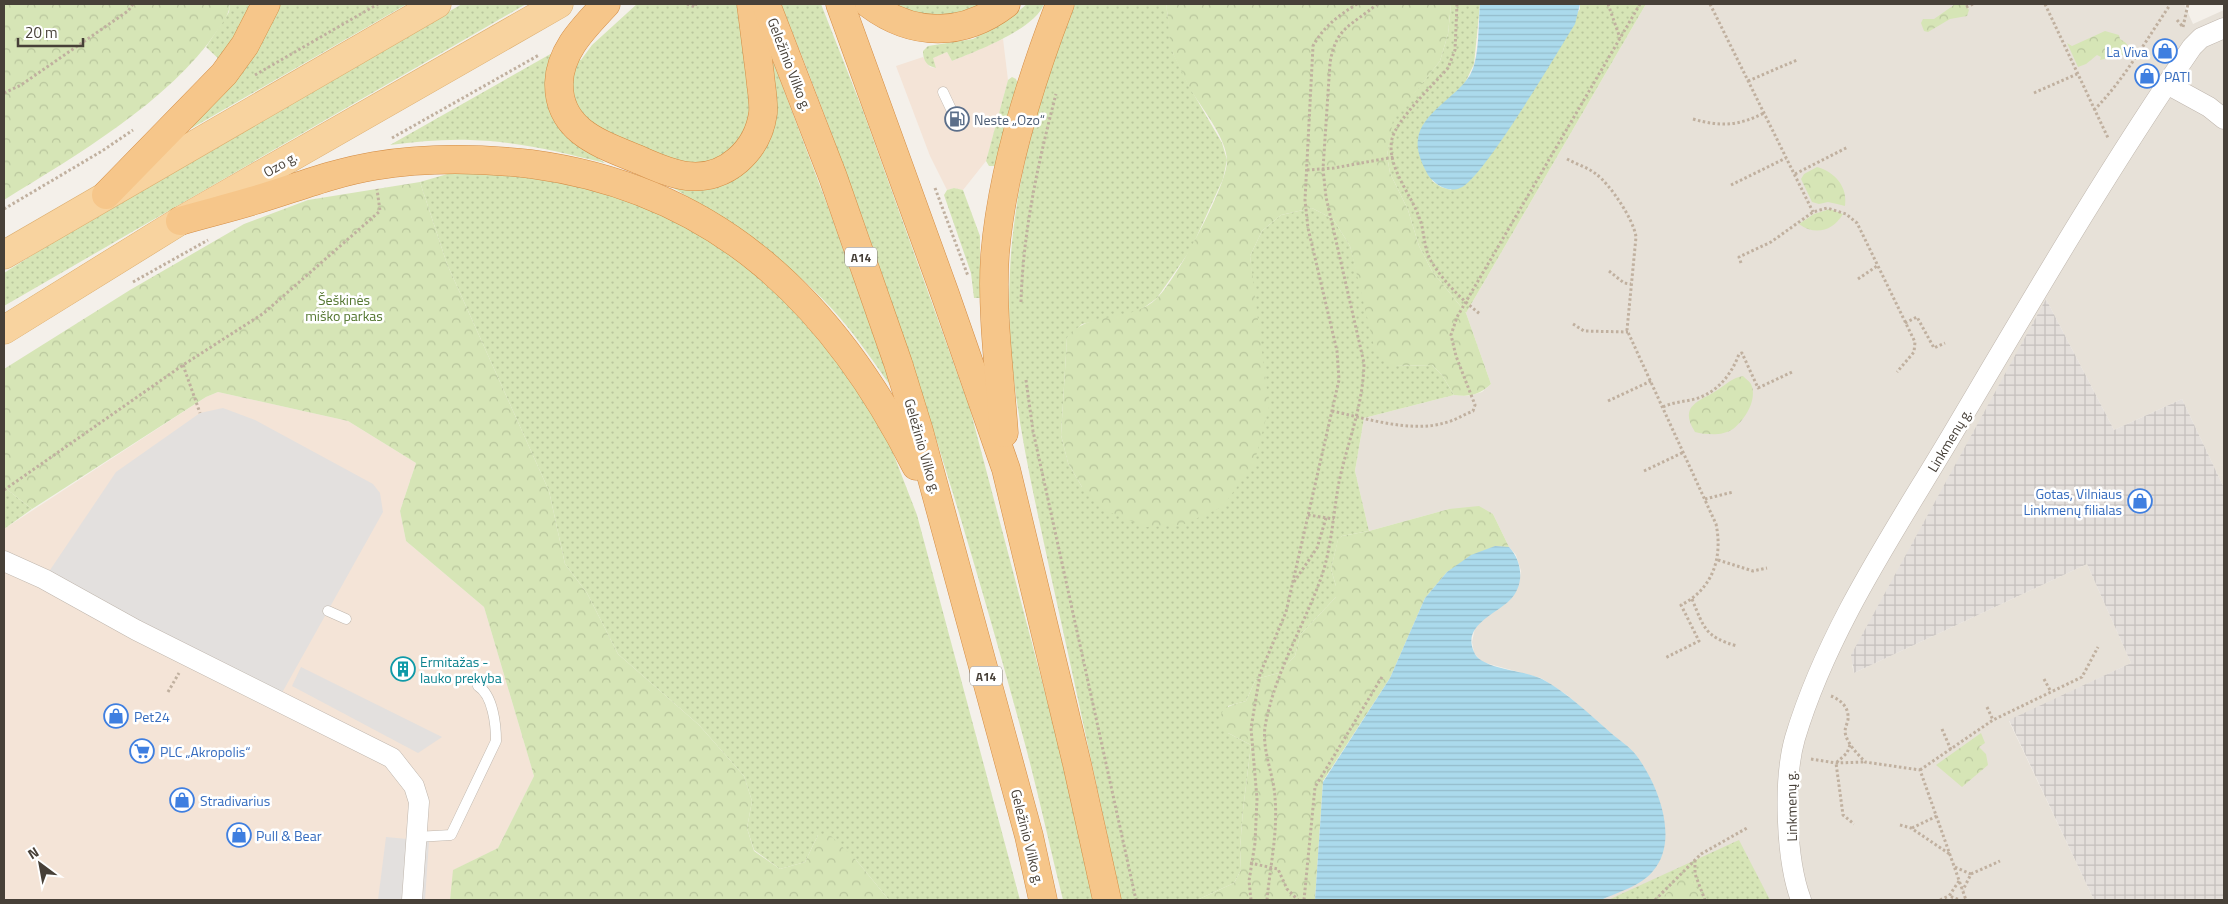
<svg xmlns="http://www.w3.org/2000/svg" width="2228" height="904" font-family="'Titillium Web',sans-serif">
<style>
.residential{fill:#e7e1d8}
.commercial{fill:#f4e4d7}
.industrial{fill:url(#industrial-grid)}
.grass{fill:url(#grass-dots)}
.forest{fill:url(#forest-crowns)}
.parking{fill:#e3e0de}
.water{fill:url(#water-rules)}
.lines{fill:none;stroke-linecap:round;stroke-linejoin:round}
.service-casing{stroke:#bfb6ad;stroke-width:11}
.minor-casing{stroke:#bfb6ad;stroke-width:21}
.primary-casing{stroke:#dcae6f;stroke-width:29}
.trunk-casing{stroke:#d38c44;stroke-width:29}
.path{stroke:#c0b09f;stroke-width:3;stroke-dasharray:2.5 2.5;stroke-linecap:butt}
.service{stroke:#fff;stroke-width:10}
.minor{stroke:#fff;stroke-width:20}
.primary{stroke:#f8d39f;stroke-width:28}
.trunk{stroke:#f6c68a;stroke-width:28}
.labels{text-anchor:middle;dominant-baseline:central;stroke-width:5;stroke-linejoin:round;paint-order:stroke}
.shield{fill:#fff;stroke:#7e7974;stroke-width:1}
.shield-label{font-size:12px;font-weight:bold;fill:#474038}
.shop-label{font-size:14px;fill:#366cbe;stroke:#fff;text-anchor:start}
.street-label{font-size:14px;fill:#474038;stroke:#fff}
.service-label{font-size:14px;fill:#4e5e75;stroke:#fff;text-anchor:start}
.park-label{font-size:14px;fill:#53762f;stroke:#fff}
.culture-label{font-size:14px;fill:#0d838f;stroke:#fff;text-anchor:start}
</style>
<defs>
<pattern id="industrial-grid" width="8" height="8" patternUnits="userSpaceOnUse" patternTransform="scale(1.25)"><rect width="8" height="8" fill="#e4dfdb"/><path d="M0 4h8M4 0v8" fill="none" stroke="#c5c0bd"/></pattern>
<pattern id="grass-dots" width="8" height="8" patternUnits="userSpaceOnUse" patternTransform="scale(1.25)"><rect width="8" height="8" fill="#d6e5b6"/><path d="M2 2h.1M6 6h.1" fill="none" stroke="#b9c69d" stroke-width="1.8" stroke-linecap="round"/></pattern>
<pattern id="forest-crowns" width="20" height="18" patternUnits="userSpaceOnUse" patternTransform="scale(1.25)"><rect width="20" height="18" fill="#d6e5b6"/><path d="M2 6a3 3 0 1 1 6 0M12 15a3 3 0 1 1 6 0" fill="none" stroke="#b9c69d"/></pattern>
<pattern id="water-rules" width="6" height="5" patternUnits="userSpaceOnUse" patternTransform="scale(1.25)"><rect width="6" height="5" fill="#abdaec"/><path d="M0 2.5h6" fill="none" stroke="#94bccb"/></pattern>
</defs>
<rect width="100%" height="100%" fill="#f4f0ea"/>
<polygon class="residential" points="1646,4 2184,4 2193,24 2224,10 2224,488 2182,399 2114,430 2046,299 1852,665 1854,673 2087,564 2131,663 2009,721 2094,900 1601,900 1638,883 1635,754 1567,695 1541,678 1482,662 1474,653 1472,642 1475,628 1486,616 1509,601 1518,587 1521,571 1516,555 1509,547 1493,514 1449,509 1369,531 1355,471 1364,418 1454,395 1468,396 1482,392 1491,384 1466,313"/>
<g class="commercial">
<polygon points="1003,39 1008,80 986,161 963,190 954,188 947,190 930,156 896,66 923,57 930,67 936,68 932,58 947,52 952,61"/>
<polygon points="218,392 348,421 416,463 400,511 406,541 484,607 534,776 498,848 454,870 450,900 4,900 4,529 206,397"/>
</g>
<polygon class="industrial" points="2046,299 2114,430 2182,399 2224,488 2224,900 2094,900 2009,720 2131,663 2087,564 1854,673 1851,655"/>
<g class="grass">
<polygon points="230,4 256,4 223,63 206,47 229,12"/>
<polygon points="277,4 407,4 192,128 191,126"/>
<polygon points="462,4 526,4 4,306 4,273 85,222"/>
<polygon points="637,4 741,4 752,117 749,128 720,161 685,165 596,129 579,112 570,90 576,58 581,60 592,45"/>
<path d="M781 4H821L863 111 970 409 1075 806 1096 900H1063C1050 848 1039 796 1025 744 957 493 879 245 781 4Z"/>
<polygon points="887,4 985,4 967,12 921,18"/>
<path d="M1027 4H1044C1035 29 977 51 952 61L947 52 933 58 936 68C927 66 923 61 923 51L928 46 973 39 1008 20Z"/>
<path d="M1075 4H1166L1173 53 1189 86 1222 143 1227 160 1223 179 1191 249 1157 298 1138 312 1082 324 1067 338 1061 435 1068 463 1082 487 1254 300 1250 256 1262 231 1281 215 1312 208 1333 219 1350 246 1359 280 1396 366 1432 365 1442 375 1454 395 1364 418 1355 471 1369 531 1342 536 1338 540 1331 569 1336 586V597L1300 635 1295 656 1279 673 1256 679 1246 701 1228 706V733L1251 745 1243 810 1240 848 1241 870 1234 883 1197 900H1121C1098 792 1075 684 1051 576 1030 476 1004 374 1010 271 1014 179 1042 89 1075 4Z"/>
<polygon points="1451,4 1480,4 1474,64 1465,83 1432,181 1441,187 1451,190 1580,9 1580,4 1646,4 1466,313 1432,271 1419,246 1408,210 1390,173 1387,156 1392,120 1440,61 1448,34"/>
<path d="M765 40 831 215 892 388C875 364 859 340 840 318 793 263 733 225 672 187L700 189 747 170Z"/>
<path d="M554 52 582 147 605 163C560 152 516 141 470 140 443 139 416 142 390 145Z"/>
<polygon points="1012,77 1016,79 1018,84 998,163 995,166 989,166 986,161 1008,80"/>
<polygon points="468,168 583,184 682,221 725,250 788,302 838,359 888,440 917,515 1020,900 889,900 857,861 818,835 805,862 780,869 754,850 747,828 752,801 744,776 699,725 618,654 587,593 565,564 549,491 447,264 420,182"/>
<polygon points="954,188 963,190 980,236 980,298 974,298 971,273 944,195 947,190"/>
<polygon points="4,487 32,509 4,529"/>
<polygon points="1739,840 1770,900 1608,900"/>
</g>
<g class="forest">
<path d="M4 4H230C229 15 223 22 217 31 170 101 75 156 4 200Z"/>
<path d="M1166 4H1451L1448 34 1440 61 1393 120 1387 156 1390 173 1408 210 1419 246 1432 271 1466 313 1491 384C1479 395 1470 397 1454 395L1442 375 1432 365 1395 366 1384 360 1374 346 1350 246 1333 219 1312 208 1281 215 1262 231 1250 256 1269 407 1254 464 1222 507 1182 525 1146 527 1104 510 1082 487 1068 463 1061 435 1067 338C1085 310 1132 324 1157 298 1176 280 1227 186 1227 161 1227 138 1200 106 1189 87 1184 77 1179 66 1174 56 1168 41 1169 20 1166 4Z"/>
<polygon points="1954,5 1965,5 1969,10 1967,16 1950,19 1928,32 1924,31 1921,23 1923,19 1934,19"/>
<polygon points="2105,31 2119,35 2120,39 2126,43 2131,51 2129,56 2121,55 2100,60 2101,57 2097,55 2086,64 2078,67 2067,43 2072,46"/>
<path d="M1817 167C1835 172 1848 187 1845 206L1837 204 1828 202 1819 204 1812 202 1801 179 1804 174Z"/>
<polygon points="420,182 447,264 549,491 565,564 587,593 618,654 699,725 744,776 752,801 747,828 754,851 780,869 805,862 818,835 831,836 857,861 889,900 450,900 453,870 498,848 534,776 484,607 406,541 400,511 416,463 348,421 218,392 206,397 32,509 4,487 4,369 130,290 244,224 308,200"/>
<path d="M1830 209 1843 214C1833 231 1815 236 1799 224L1814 214Z"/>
<path d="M1743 376C1745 378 1749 381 1751 384 1758 399 1745 420 1733 429 1723 436 1707 435 1695 432 1678 404 1700 402 1719 389 1728 383 1732 378 1743 376Z"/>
<path d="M1479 506 1493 514 1509 547 1495 546 1447 572 1425 598 1390 678 1323 781 1315 900H1197L1234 883 1241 870 1240 848 1243 810 1251 745 1228 733 1219 722C1221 706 1232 705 1246 701L1256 679 1279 673 1295 656 1300 635 1336 597V586L1331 569 1338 539 1342 536 1369 531 1449 509Z"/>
<polygon points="1981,733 1985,743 1979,747 1986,754 1988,765 1962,787 1936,765"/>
<polygon points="1686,878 1693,881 1702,900 1660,900 1680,880"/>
</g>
<g class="parking">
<polygon points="223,408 255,420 373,484 380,493 383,512 278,700 44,579 116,472 200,413"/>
<polygon points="301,667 442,737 418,753 292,686"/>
<polygon points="386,837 429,841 425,900 378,900"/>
</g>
<g class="water">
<path d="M1480 4H1580L1575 24C1558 51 1482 181 1460 188 1448 193 1435 185 1428 175 1422 164 1416 151 1418 139 1421 113 1457 97 1470 75 1480 58 1478 24 1480 4Z"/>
<path d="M1495 546 1509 547C1523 562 1525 586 1509 601 1494 615 1462 626 1474 652 1481 670 1526 670 1542 679 1568 693 1589 714 1611 733 1619 740 1630 747 1636 755 1658 784 1680 840 1653 871 1641 886 1618 892 1601 900H1315L1323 782 1390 678 1425 598 1447 572 1471 555Z"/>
</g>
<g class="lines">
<g class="service-casing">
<g id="service">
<polyline points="943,92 951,109"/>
<polyline points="328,611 346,619"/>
<path d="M416 837 451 835 496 741C496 725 493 695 478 686"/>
</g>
</g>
<g class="minor-casing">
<g id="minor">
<polyline points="2167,84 2209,107 2224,119"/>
<polyline points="4,561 44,579 136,630 392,758 414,786 419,802 412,900"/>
<path d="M1801 900C1786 860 1783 780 1795 738 1828 628 1895 531 1953 433 2030 303 2106 172 2192 47L2201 38 2224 28"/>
</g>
</g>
<g class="primary-casing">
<g id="primary">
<polyline points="4,255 437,4"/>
<polyline points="4,330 180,221 559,4"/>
</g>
</g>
<g class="trunk-casing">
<g id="trunk">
<path d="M606 4C585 27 560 50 559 83 558 131 601 144 637 159 653 166 670 174 687 176 726 181 758 150 763 113 764 101 761 87 760 75 757 51 754 27 751 4"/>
<polyline points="766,4 833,177 898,363 919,431 1029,836 1043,900"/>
<polyline points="840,4 945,294 1006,469 1077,764 1107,900"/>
<path d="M869 4C913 37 963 37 1006 4"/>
<polyline points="106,195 224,74 245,45 266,4"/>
<path d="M180 221C204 214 229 208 252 201 293 189 332 173 374 166 426 157 479 158 531 164 718 189 834 303 916 466"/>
<path d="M1004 433C1000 376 991 311 995 254 1002 170 1030 82 1060 4"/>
</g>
</g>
<g class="path">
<polyline points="687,4 695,7 696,4"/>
<path d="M1457 4 1455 50 1448 68C1433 85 1397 119 1392 139 1386 166 1411 194 1419 217 1425 231 1423 247 1431 261 1443 281 1462 300 1480 314"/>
<polyline points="1608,4 1620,38"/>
<polyline points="1710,4 1813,212"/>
<polyline points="2045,4 2108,138"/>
<polyline points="1966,7 1973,4"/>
<polyline points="2177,20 2183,27"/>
<polyline points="2183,27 2188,4"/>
<polyline points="255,75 378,4"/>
<polyline points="1748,81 1797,60"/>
<polyline points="4,93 21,85 128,11 133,4"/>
<polyline points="2034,93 2077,74"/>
<path d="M2094 110C2124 80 2146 40 2170 5"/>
<path d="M1693 119C1721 127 1738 126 1764 113"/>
<polyline points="392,138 539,55"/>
<path d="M1567 159C1576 164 1587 167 1596 174 1610 184 1634 220 1636 237L1627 330 1716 524C1723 557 1713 589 1681 605L1699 641 1665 658"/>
<polyline points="1307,170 1334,168 1394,157"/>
<polyline points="1795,174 1848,147"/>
<polyline points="1731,185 1786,158"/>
<polyline points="935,188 968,276"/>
<polyline points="4,209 102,151 133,130"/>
<polyline points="1741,263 1739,257 1771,242 1813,212 1827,208 1846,214 1857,223 1915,342 1914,352 1897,372"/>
<polyline points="1609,271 1624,283 1631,284"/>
<polyline points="1858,279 1877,266"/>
<polyline points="133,282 208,240"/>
<path d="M1021 302C1023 231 1038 163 1056 94"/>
<polyline points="1905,323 1917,317 1934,348 1945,343"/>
<polyline points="1573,324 1584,331 1628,332"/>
<polyline points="183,365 200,413"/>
<polyline points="1026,380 1033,431 1136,900"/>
<polyline points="1608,401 1651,381"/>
<path d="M1663 407C1675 401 1688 402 1701 397 1720 389 1732 373 1739 354L1742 353 1758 388 1792 372"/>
<path d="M1332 411C1364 418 1411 433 1444 423 1454 421 1463 415 1473 411L1475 405 1456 356 1451 335 1457 317 1640 4"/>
<polyline points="1644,471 1684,452"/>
<polyline points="4,490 183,365 264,313 380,211 377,189"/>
<polyline points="1705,499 1733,492"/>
<polyline points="1308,515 1334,519"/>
<polyline points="1718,560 1753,571 1767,568"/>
<polyline points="1294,582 1317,548 1326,518"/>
<path d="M1692 599C1704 628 1705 637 1737 646"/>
<polyline points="2044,679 2051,692"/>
<polyline points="168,692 179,673"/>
<path d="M1831 696C1839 699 1848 706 1848 716 1849 721 1845 726 1845 732 1847 744 1857 753 1865 762L1920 770 1966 900"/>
<polyline points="1987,707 1993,720"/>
<polyline points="1942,729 1951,750"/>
<polyline points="1850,745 1847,753 1836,763 1843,815 1854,824"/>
<polyline points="1811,759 1836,763 1864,762"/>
<polyline points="1920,770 1993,720 2082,677 2098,647"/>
<polyline points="1900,825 1911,828 1951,855"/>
<polyline points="1912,828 1937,816"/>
<polyline points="1695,860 1695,874 1705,900"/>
<polyline points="1250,863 1278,869 1287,889 1298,900"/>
<polyline points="1955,867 1971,874 1963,890"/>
<polyline points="1971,874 2000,861"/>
<polyline points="1959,881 1949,896 1960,900"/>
<path d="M1251 900 1249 881 1255 843 1257 799 1251 728 1260 674 1286 612 1339 380 1337 351 1308 228 1305 200 1313 46C1324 26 1338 16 1357 4"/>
<path d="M1267 900C1270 867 1278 832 1275 798 1274 775 1262 752 1265 727 1274 674 1303 628 1321 578 1332 547 1333 514 1339 482 1348 440 1363 407 1364 363L1326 197 1323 169 1330 63C1336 26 1352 26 1377 4"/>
<polyline points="1304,900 1315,787 1382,677"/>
<polyline points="1655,900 1701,854 1747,828"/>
<polyline points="1940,900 1949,896"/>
</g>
<use href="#service" class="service"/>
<use href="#minor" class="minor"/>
<use href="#primary" class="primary"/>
<use href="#trunk" class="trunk"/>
</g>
<defs>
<g id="shop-ring" transform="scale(1.25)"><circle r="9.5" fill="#fff" stroke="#3f7fe0" stroke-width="1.5"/><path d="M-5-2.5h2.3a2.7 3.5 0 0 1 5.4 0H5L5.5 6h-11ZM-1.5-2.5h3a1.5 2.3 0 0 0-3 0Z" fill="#3f7fe0"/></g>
<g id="fuel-ring" transform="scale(1.25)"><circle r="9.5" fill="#fff" stroke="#5c6f8a" stroke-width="1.5"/><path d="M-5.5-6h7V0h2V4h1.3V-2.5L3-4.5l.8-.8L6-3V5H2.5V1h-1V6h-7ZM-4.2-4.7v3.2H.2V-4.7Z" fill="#5c6f8a"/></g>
<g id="building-ring" transform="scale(1.25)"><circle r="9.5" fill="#fff" stroke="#0f9aa8" stroke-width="1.5"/><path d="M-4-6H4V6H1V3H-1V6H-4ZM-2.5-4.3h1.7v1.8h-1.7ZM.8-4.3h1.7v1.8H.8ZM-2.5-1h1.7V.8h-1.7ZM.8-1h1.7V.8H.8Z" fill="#0f9aa8"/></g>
<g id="supermarket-ring" transform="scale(1.25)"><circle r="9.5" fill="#fff" stroke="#3f7fe0" stroke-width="1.5"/><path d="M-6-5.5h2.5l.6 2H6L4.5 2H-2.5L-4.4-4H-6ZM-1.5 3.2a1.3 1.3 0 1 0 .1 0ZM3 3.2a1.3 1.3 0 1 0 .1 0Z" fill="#3f7fe0"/></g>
</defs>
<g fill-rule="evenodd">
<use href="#shop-ring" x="2165" y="51"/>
<use href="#shop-ring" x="2147" y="76"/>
<use href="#fuel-ring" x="957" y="119"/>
<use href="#shop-ring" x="2140" y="501"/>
<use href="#building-ring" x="403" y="669"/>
<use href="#shop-ring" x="116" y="716"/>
<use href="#supermarket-ring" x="142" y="751"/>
<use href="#shop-ring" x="182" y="800"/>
<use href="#shop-ring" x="239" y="835"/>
</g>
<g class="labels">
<g class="shield">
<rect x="845" y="247.5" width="32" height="19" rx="4"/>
<rect x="970" y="666.5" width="32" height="19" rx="4"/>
</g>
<g class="shield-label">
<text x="861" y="257">A14</text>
<text x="986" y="676">A14</text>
</g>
<g class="shop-label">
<text x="2148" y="51" text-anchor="end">La Viva</text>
<text x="2164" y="76">PATI</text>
<text x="2122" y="493" text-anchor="end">Gotas, Vilniaus<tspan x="2122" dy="16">Linkmenų filialas</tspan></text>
<text x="134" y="716">Pet24</text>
<text x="160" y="751">PLC „Akropolis“</text>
<text x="200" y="800">Stradivarius</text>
<text x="256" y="835">Pull &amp; Bear</text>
</g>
<g class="street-label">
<text transform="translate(790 64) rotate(69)">Geležinio Vilko g.</text>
<text transform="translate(280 164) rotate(-30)">Ozo g.</text>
<text transform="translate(1949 440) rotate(-59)">Linkmenų g.</text>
<text transform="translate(923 446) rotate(74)">Geležinio Vilko g.</text>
<text transform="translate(1791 806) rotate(-91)">Linkmenų g.</text>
<text transform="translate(1028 837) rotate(76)">Geležinio Vilko g.</text>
</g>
<g class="service-label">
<text x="974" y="119">Neste „Ozo“</text>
</g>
<g class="park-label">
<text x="344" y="299">Šeškinės<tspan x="344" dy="16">miško parkas</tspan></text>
</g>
<g class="culture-label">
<text x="420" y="661">Ermitažas -<tspan x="420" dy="16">lauko prekyba</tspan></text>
</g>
</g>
<rect width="2228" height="904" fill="none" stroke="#474038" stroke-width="10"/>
<g transform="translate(40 864) rotate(328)" stroke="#ffffff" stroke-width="4" paint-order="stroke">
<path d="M0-4L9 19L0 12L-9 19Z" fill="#474038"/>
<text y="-8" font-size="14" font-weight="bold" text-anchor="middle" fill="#474038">N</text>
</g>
<path d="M18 38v8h65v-8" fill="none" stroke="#474038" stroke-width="2.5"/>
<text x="25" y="38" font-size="15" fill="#474038" stroke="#ffffff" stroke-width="4" paint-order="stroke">20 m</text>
</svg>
